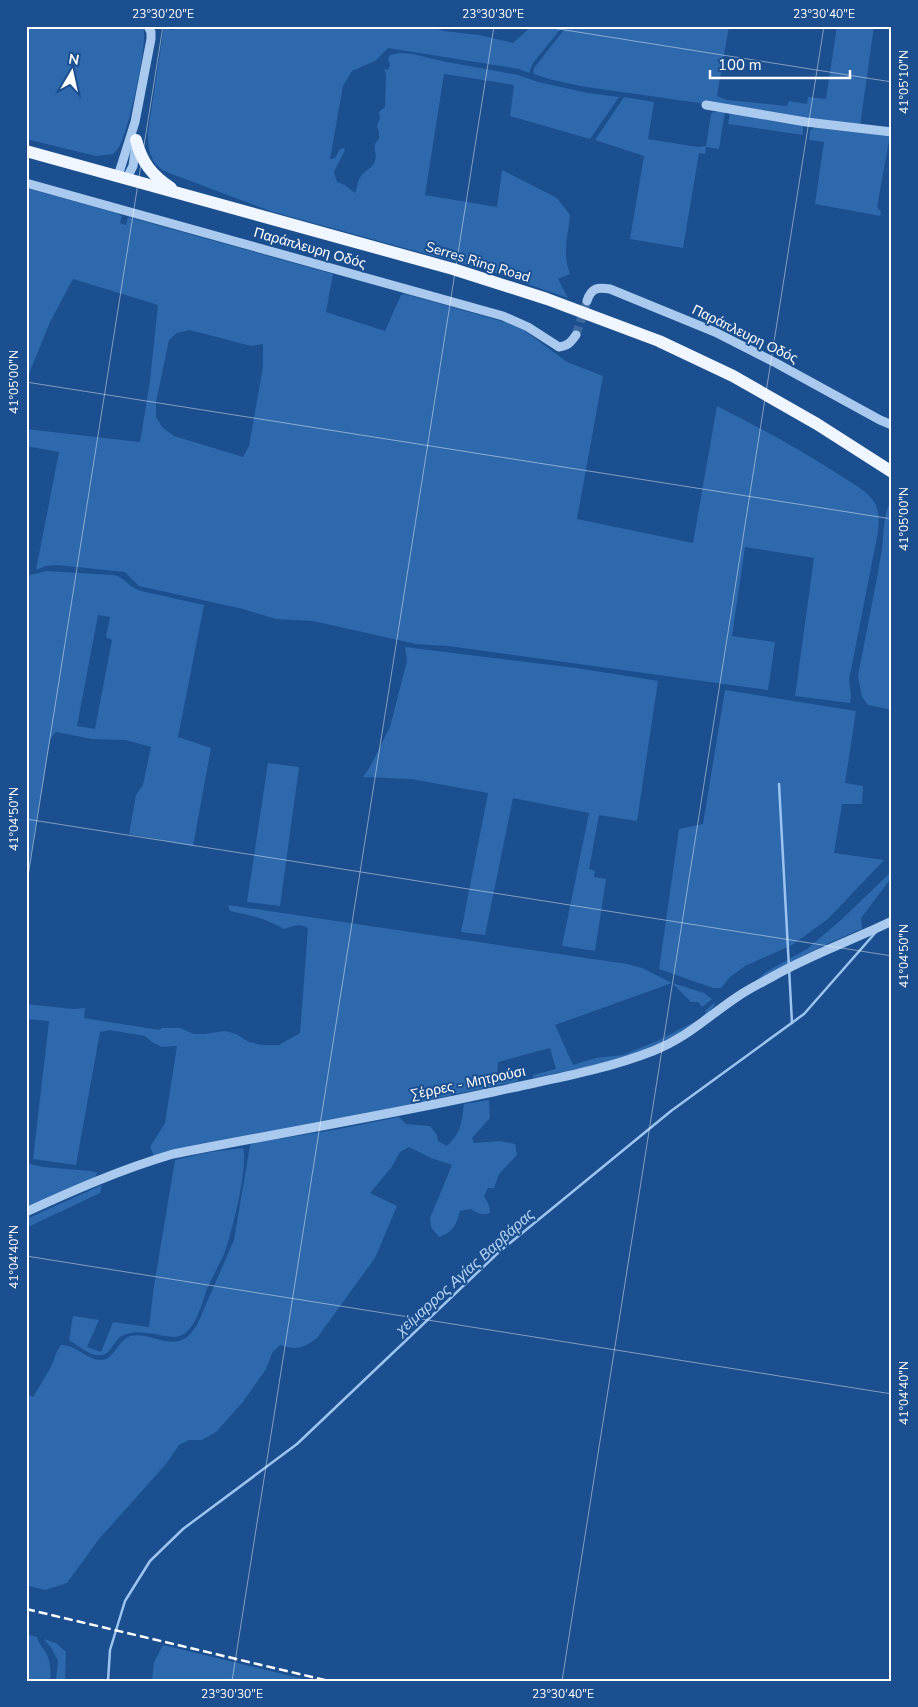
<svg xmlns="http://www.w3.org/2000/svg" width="918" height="1707" font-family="'Nunito Sans',sans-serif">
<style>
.green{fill:#2e69ad;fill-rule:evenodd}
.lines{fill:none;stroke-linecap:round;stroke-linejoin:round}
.stream{stroke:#9cc4f0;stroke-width:2.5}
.minor-tunnel{stroke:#3d69a0;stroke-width:9;stroke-dasharray:9 4.5;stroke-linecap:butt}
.minor{stroke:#a9c9ee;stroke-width:9}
.major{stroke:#f0f6ff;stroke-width:12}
.rail{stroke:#fff;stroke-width:2.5;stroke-dasharray:9 4;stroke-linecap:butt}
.ticks{fill:none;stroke:#fff;stroke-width:1;stroke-opacity:0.45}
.labels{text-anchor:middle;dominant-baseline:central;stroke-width:4;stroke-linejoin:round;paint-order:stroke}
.street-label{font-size:14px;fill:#fff;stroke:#1b4f8f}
.water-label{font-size:15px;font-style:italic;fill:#b5d3f5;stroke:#1b4f8f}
.neatline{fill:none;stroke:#fff;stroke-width:2}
.ticks-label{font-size:12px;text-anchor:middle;fill:#fff}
</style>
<rect width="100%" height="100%" fill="#1b4f8f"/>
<g class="green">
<path d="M26 26H143C149 41 129 129 120 145 118 149 115 152 113 154L96 156 26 139Z"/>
<path d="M175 26H430L444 31 479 35 513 43 532 26H563L533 63 529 73 519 69 388 48 375 61 352 71 343 86 330 159 335 158 340 149 343 148 345 150 334 172 337 182 345 185 355 193C358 187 357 180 362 175 366 169 372 169 375 161 378 152 370 147 379 139V132L377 126 380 118 379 112 385 107 386 74 384 69 388 70 390 65 388 59 390 55 401 53 413 54 442 61 518 75 538 82 588 93 619 97 590 139 510 116 514 85 444 74 425 195 497 207 502 170 557 198 570 215C568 237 562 253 570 274L558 279 568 298 499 274 270 211 164 171C149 161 148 148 148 131L164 27H167L170 30 175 29Z"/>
<polygon points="567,26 729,26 717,96 727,100 787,106 789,101 807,104 808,97 826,99 837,26 874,26 860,126 580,86 549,79 534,74 533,72 534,68"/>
<polygon points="624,97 654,102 648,139 698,147 706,146 711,114 713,112 725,112 719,149 706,147 705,154 699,153 683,248 630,239 644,156 595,140"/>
<polygon points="730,113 803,124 803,135 728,124"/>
<polygon points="815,127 890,135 877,207 881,212 880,216 815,204 824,142 809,140 810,130"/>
<path d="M26 188 116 213 122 216 120 223 126 225 128 217 333 274 326 312 385 331 401 295 405 294 508 323 524 330 567 362 603 376 577 519 693 543 717 406C760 428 802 450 841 476 852 483 864 489 872 499 880 509 879 521 878 532L849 680 851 696 850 703 795 696 814 558 745 547 732 636 775 642 768 690 448 646 416 644 313 621 276 619 243 609 139 586 125 572 57 565 46 566 36 570 59 452 26 446V429L140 442 150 381 158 305 73 279 50 322 26 381ZM190 330 251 346 263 344V367L249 446 243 457 174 436 162 427 156 417V402L169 340 177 333Z"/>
<path d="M890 504 892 505V710L868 705 862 697 858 676C866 633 875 591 882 549 884 535 883 514 890 504Z"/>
<path d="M46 571 114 575C125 578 130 588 141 591L204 605 178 737 211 748 193 846 129 834 136 795 143 785 151 747 126 740 92 739 56 732 50 739 29 868H26V576ZM98 615 110 617 106 637 112 640 95 729 77 726Z"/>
<polygon points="405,647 576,668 658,681 637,821 599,815 589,869 595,871 594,877 606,879 595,951 562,946 589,813 513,798 485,935 461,932 488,793 411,779 363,777 370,767 390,727 407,661"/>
<polygon points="725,690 856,711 845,783 863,786 862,804 842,804 834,853 884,860 828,919 792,945 745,966 729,978 721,988 713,988 659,969 679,829 703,824"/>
<polygon points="268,763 299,767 280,906 247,902"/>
<path d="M892 871V877L861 918 862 929C824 944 788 963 752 984L766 972 807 949 842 919Z"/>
<path d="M228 905 627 964 642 968 672 983 704 993 712 999 702 1007 698 1002H691L672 983 555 1025 573 1065 596 1058 623 1055 657 1041 700 1019 706 1013 705 1011 715 1002 714 1006C672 1055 593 1065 533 1078V1075L556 1069 550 1048 498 1062 497 1081 518 1076V1081L302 1127 180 1149 154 1156 150 1147 165 1123 177 1046 162 1047 152 1042 145 1036 109 1030 100 1032 76 1165 33 1159 49 1021 26 1019V1004L73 1009 85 1008 84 1018 159 1030 162 1028H180L194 1034H204L225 1031 236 1034 249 1042 262 1045H279L300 1033 308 928C299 923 294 926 284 929 267 919 250 915 230 911Z"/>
<path d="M489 1100 490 1118 472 1138 474 1143 500 1141 515 1144 517 1155 499 1174 494 1188H488L484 1196 489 1205 490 1213C482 1215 478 1214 471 1209L460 1211C456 1226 453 1232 439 1237L431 1227 430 1218 452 1165 431 1158 409 1147 400 1152 391 1168 370 1193 397 1206 375 1258 317 1338C302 1349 298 1350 280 1345L272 1353 266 1369 243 1402 216 1432 202 1440H189L179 1445 166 1464 99 1539 67 1583 45 1590 26 1585V1394L33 1397 51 1367 57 1351 61 1345C75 1344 87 1360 101 1360 114 1360 118 1340 130 1336 148 1331 171 1350 187 1337 191 1334 194 1329 197 1325L234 1240 250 1145 253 1143 334 1130 399 1117 406 1124 430 1126 437 1135 438 1141 447 1146C462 1131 461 1124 464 1104Z"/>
<path d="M243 1148C249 1165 231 1236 224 1254 219 1266 212 1277 207 1289 202 1303 197 1325 184 1334 181 1336 177 1337 173 1337 158 1336 141 1329 127 1334 118 1336 115 1343 110 1350 99 1364 80 1347 69 1340L73 1316 99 1320 87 1347 101 1352 113 1322 149 1327 154 1286 175 1160 210 1152Z"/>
<polygon points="26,1163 43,1167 91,1171 97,1173 95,1177 26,1210"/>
<polygon points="102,1185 100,1193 26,1228 26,1219"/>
<path d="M26 1634 37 1637C39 1645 44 1648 47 1655 51 1663 51 1673 50 1681H26Z"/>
<polygon points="44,1639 56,1643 66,1652 65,1681 56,1681 58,1661 52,1649"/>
<polygon points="163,1645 312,1681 152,1681 154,1662"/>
</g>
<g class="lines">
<g class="stream">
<polyline points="779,784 792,1023"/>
<polyline points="108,1681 110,1650 125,1601 150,1561 183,1529 297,1444 499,1252 671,1111 804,1014 876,932"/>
</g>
<polyline class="minor-tunnel" points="576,335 587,301"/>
<g class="minor">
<polyline points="706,105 806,122 892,132"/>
<polyline points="118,176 135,122 151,39 151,32 148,26"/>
<polyline points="127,178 133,166 136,145"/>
<path d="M26 183 503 316 528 327 559 347C568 346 571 342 576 335"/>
<path d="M587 301C591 288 597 287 610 289L715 332 776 363 880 420 892 425"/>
<path d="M26 1212C74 1190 122 1169 173 1154 280 1133 387 1115 493 1092 546 1080 602 1071 653 1051 688 1037 707 1017 737 997 747 990 759 984 770 978 809 955 851 941 892 921"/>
</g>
<g class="major">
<path d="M136 140C142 163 152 175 171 188"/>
<polyline points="26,151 453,269 547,299 659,341 733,376 817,424 892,472"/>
</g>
<polyline class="rail" points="26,1609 329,1681"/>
</g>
<path class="ticks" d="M540 26 892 82M26 382 892 519M26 819 892 956M26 889 163 26M26 1256 892 1394M232 1681 494 26M562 1681 824 26"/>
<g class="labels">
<g class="street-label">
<text transform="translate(310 248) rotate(16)">Παράπλευρη Οδός</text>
<text transform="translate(478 262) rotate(17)">Serres Ring Road</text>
<text transform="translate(745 334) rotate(26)">Παράπλευρη Οδός</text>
<text transform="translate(468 1083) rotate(-12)">Σέρρες - Μητρούσι</text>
</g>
<g class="water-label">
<text transform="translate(465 1272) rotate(-42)">χείμαρρος Αγίας Βαρβάρας</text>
</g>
</g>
<rect width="918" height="1707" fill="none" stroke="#1b4f8f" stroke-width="55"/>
<g transform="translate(72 72) rotate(9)" stroke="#1b4f8f" stroke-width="4" paint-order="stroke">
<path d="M0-4L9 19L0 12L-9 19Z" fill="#ffffff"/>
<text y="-8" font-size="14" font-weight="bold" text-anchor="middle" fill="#ffffff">N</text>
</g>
<path d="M710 70v8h140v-8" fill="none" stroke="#ffffff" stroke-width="2.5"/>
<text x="718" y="70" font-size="15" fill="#ffffff" stroke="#1b4f8f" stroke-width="4" paint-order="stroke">100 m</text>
<rect x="28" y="28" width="862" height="1652" class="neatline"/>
<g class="ticks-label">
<text x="163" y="18">23°30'20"E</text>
<text x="493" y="18">23°30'30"E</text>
<text x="824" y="18">23°30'40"E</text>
<text transform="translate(904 82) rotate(-90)" y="4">41°05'10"N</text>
<text transform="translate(14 382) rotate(-90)" y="4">41°05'00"N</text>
<text transform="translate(904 519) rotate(-90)" y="4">41°05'00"N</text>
<text transform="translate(14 819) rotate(-90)" y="4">41°04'50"N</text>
<text transform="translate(904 956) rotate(-90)" y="4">41°04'50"N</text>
<text transform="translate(14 1257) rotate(-90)" y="4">41°04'40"N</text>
<text transform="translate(904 1393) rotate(-90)" y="4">41°04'40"N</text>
<text x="232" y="1698">23°30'30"E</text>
<text x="563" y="1698">23°30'40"E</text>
</g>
</svg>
